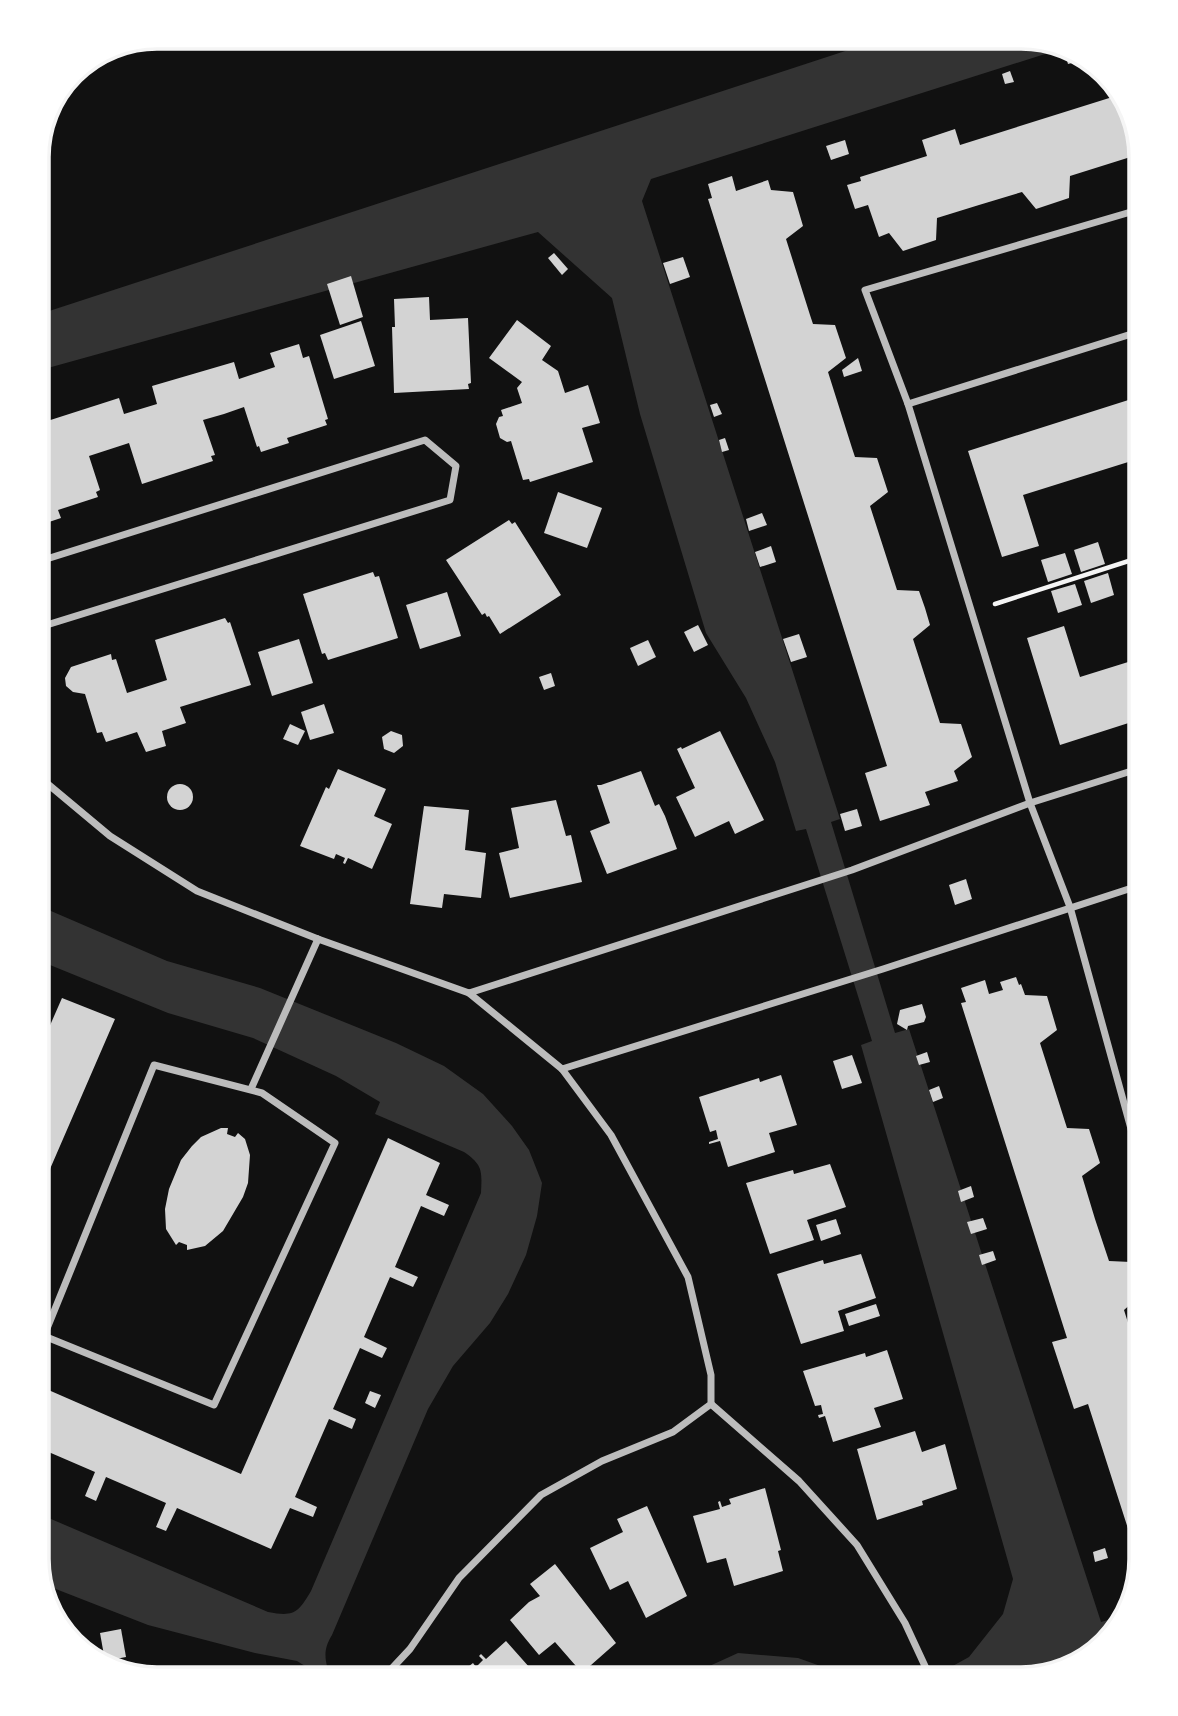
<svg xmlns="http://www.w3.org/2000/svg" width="1178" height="1716" font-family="'PT Sans Narrow',sans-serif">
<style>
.water{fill:#333}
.building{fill:#d3d3d3}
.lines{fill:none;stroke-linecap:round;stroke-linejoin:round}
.path{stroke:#f5f5f5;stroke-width:4.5}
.minor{stroke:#bcbcbc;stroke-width:7}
.rim{fill:none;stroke:#f5f5f5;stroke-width:3.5}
</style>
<rect width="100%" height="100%" fill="#111"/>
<g class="water">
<polygon points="888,37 1028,37 1064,48 651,179 642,201 840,819 831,822 895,1033 909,1029 1101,1622 1126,1615 1125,1619 1081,1663 1021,1679 925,1679 931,1678 969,1657 1003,1614 1013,1579 861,1045 872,1041 806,829 796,831 775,762 746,698 706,633 640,414 612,298 538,232 37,371 37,315"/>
<path d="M37 905 167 961 260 988 396 1043 444 1066 483 1094 512 1126 529 1150 542 1183 537 1216 526 1255 508 1294 490 1323 453 1366 428 1409 332 1635C322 1651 325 1661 331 1679H310L305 1666 297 1661 255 1653 148 1625 43 1584 37 1559V1513L268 1612C294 1617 298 1613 311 1591L481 1193C482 1171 483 1165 464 1152L375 1114 380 1102 336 1076 253 1038 168 1013 50 965 37 962Z"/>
<polygon points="738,1653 798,1658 857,1679 681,1679"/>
</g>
<g class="building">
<polygon points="1078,53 1080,61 1068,64 1066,57"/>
<polygon points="1010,71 1014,82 1005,84 1002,74"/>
<polygon points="1122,94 1125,97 1140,154 1070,176 1069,198 1036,209 1022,192 979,205 937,218 936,240 903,251 889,233 879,237 868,205 855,209 847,185 861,181 860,177 927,156 922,140 955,129 960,145"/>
<polygon points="845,140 849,154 831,160 826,146"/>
<polygon points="732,176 736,191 768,180 771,190 793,192 803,226 786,239 810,315 813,324 835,325 846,358 828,372 852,448 855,457 877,458 888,492 870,506 897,590 919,591 925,608 930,625 913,639 940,723 961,724 972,757 954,771 958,781 925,792 930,805 880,821 865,773 887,766 708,199 712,198 708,184"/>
<polygon points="554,253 568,269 562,275 548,258"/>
<polygon points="683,257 690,277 670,284 663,263"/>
<polygon points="351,276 363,317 340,325 327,284"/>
<polygon points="429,297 430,320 468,318 471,383 468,384 469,389 394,393 392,327 395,327 394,299"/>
<polygon points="517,320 551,346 542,360 558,371 565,393 588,385 600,423 582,428 593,462 530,482 529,479 523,480 511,441 507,442 500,438 496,424 499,417 503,416 501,410 522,403 517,388 522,382 489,358"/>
<polygon points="361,321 375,366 334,379 320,335"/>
<polygon points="299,344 303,358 309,356 328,419 325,420 327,425 287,438 289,443 261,452 259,446 257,447 244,407 224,414 203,420 215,455 211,456 213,461 142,484 129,443 89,456 100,490 96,492 98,497 58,510 61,518 37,526 37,442 43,441 38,424 119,398 124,414 157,404 152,386 234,362 239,379 275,367 270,353"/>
<polygon points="858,358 862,371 844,377 842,370"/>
<polygon points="1141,396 1141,458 1023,495 1039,546 1002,557 968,451"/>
<polygon points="717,403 722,414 714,417 710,405"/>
<polygon points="725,438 729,450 722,452 719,440"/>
<polygon points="558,492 602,508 587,548 544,533"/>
<polygon points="762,513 767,525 749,531 746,519"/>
<polygon points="509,520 512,524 515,522 561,595 500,634 489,616 487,617 485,613 482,615 446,560"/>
<polygon points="1141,528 1141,552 1136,554 1129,532"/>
<polygon points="1098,542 1105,564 1081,572 1074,550"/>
<polygon points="771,546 776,562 760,567 755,552"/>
<polygon points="1065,553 1072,574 1048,582 1041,560"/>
<polygon points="373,572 375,577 379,576 398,638 328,660 325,653 322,654 303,594"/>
<polygon points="1108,573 1114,595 1091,603 1084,581"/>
<polygon points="1075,584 1082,605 1058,613 1051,591"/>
<polygon points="447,592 461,636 420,649 406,605"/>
<polygon points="225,618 228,623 230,622 251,685 180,707 186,723 162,731 166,746 146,752 137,732 106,742 102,732 97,733 85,694 73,692 66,686 65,678 71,667 111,654 112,660 116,659 127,693 167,680 155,640"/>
<polygon points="698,625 708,645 694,652 684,632"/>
<polygon points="1064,626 1080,677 1141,658 1141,719 1060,745 1027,638"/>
<polygon points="799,634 807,657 791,662 783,639"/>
<polygon points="299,639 313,683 272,696 258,652"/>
<polygon points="648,640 656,657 638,666 630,648"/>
<polygon points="551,673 555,686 544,690 539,677"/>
<polygon points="324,704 334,733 310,740 301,712"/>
<polygon points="290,724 305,731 298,745 283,739"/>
<polygon points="391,731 402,735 403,746 394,753 384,749 382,737"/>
<polygon points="720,731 764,820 735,834 729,821 695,837 676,797 695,788 677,749 681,747 682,749"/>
<polygon points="338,769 386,789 374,816 392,824 372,869 348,858 345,864 343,863 345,858 336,854 334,859 300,846 326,787 329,789"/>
<polygon points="641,771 655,806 659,804 665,816 677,849 607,874 590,831 610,823 597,785 601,785"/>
<circle cx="180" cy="797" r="13"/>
<polygon points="556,800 566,836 571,835 582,882 510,898 499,853 519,848 511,808"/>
<polygon points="424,806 469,810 465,850 486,853 481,898 444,894 442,908 410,904"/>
<polygon points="857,809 862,826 845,831 840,814"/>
<polygon points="966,879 972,899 955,905 949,885"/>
<polygon points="1016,977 1019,985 1021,984 1025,995 1047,996 1057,1030 1040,1043 1067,1128 1089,1129 1100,1163 1082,1176 1095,1219 1109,1261 1131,1262 1141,1295 1124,1310 1141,1364 1140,1566 1088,1404 1074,1409 1052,1342 1067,1338 961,1003 966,1002 961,988 985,980 989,994 1003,990 1000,982"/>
<polygon points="62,998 115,1019 37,1199 37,1055 44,1040 37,1038 37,1025 48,1030"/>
<polygon points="922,1004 926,1017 924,1022 908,1026 907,1030 897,1024 900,1010"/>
<polygon points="927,1052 930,1062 919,1065 916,1056"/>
<polygon points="852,1055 862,1083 842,1089 833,1061"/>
<polygon points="781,1075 797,1125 769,1133 775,1152 728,1167 720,1141 709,1144 709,1142 718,1139 716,1130 710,1132 699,1097 759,1078 760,1082"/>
<polygon points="939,1086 943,1098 933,1102 929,1090"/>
<polygon points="221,1128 228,1128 227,1134 235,1137 238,1133 245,1139 250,1155 248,1183 243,1197 223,1231 205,1246 187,1250 187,1245 179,1242 176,1245 166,1229 165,1209 169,1189 181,1160 192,1146 201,1137"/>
<polygon points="388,1138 440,1163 426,1195 449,1205 444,1216 421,1206 395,1267 418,1277 413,1287 390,1277 364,1337 387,1348 382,1358 360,1348 333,1409 356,1419 352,1429 329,1419 295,1497 317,1507 313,1517 290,1508 271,1549 177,1508 166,1531 156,1527 166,1503 106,1477 96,1501 85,1496 95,1472 37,1447 37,1385 241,1474"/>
<polygon points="830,1164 846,1207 807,1220 814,1240 770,1254 746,1183 793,1170 794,1174"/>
<polygon points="971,1186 974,1197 961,1202 958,1191"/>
<polygon points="983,1218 987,1229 971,1234 967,1222"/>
<polygon points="836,1219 841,1234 821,1241 816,1225"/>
<polygon points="993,1251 996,1260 982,1265 979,1255"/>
<polygon points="861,1254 876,1298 838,1311 844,1331 801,1344 777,1274 823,1260 824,1264"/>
<polygon points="876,1304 880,1316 849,1326 845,1314"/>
<polygon points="887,1350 903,1399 874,1408 881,1427 833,1442 825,1416 819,1418 818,1415 823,1414 821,1405 815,1406 803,1371 865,1353 866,1357"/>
<polygon points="370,1391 381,1395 375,1408 365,1403"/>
<polygon points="915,1431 922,1452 945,1444 957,1489 922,1501 923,1505 877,1520 857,1449"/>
<polygon points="765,1488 781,1550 778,1551 783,1571 734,1586 726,1558 707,1563 693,1516 720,1509 718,1502 720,1501 722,1507 731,1504 729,1499"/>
<polygon points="647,1506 687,1596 646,1618 628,1581 610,1590 590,1548 623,1532 617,1519"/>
<polygon points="1105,1548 1108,1558 1095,1562 1093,1552"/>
<polygon points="555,1564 616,1643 582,1673 555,1642 539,1655 510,1620 529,1602 540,1596 530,1584"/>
<polygon points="121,1629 126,1657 105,1661 100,1633"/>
<polygon points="506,1641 538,1677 536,1679 453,1679 473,1663 476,1667 483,1660 479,1656 481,1654 486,1659"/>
</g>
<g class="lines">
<polyline class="path" points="995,604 1141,557"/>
<g class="minor">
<polyline points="908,404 1141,331"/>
<polyline points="37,628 450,500 456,466 425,440 37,562"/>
<polyline points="37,775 110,836 197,891 318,939 469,993 852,870 1030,803 1141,768"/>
<polygon points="154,1065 262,1093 335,1143 214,1405 44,1336"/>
<polyline points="562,1069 883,969 1141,885"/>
<polyline points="251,1089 318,939"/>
<polyline points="1141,1165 1070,907 1030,803 908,404 865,290 1141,209"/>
<polyline points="711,1404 799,1481 857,1545 905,1623 931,1679"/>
<polyline points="382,1679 410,1649 459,1578 541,1495 602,1461 673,1432 711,1404 711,1375 688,1277 611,1135 562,1069 469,993"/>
</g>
</g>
<path d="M0 0H1178V1716H0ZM157 49H1021A108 108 0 0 1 1129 157V1559A108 108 0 0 1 1021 1667H157A108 108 0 0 1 49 1559V157A108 108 0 0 1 157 49Z" fill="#fff" fill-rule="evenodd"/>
<path class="rim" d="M157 49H1021A108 108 0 0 1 1129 157V1559A108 108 0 0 1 1021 1667H157A108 108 0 0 1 49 1559V157A108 108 0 0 1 157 49Z"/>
</svg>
